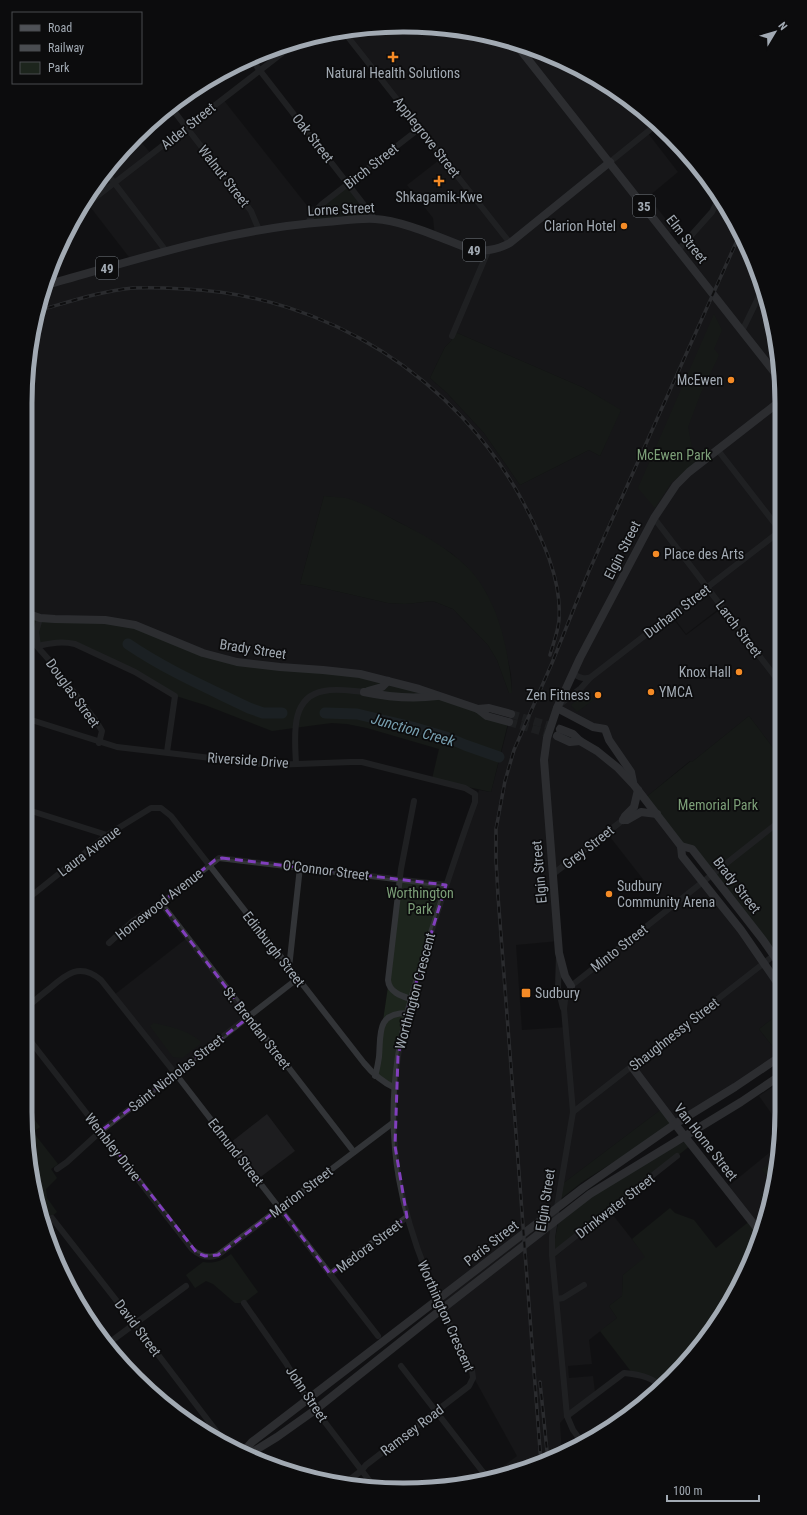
<svg xmlns="http://www.w3.org/2000/svg" width="807" height="1515" font-family="'Roboto Condensed',sans-serif">
<style>
.built{fill:#1d1d1f;fill-rule:evenodd}
.green{fill:#1d251d}
.lines{fill:none;stroke-linecap:round;stroke-linejoin:round}
.river{stroke:#293438;stroke-width:11}
.major-tunnel{stroke:#2e3032;stroke-width:8;stroke-dasharray:8 4;stroke-linecap:butt}
.minor{stroke:#323437;stroke-width:6}
.major{stroke:#4e5156;stroke-width:8}
.rail-casing{stroke:#494c50;stroke-width:3.5}
.rail{stroke:#0c0c0d;stroke-width:2;stroke-dasharray:6;stroke-linecap:butt}
.marked{fill:none;stroke:#813fbd;stroke-width:3;stroke-dasharray:8 5;stroke-linejoin:round}
.poi-dot{fill:#f58b26;stroke:#0c0c0d;stroke-width:1.5}
.labels{text-anchor:middle;dominant-baseline:central;stroke-width:3.5;stroke-linejoin:round;paint-order:stroke}
.shield{fill:#0c0c0d;stroke:#757b81;stroke-width:1}
.shield-label{font-size:13px;font-weight:bold;fill:#a2aab3}
.poi-label{font-size:14px;fill:#a2aab3;stroke:#0c0c0d;text-anchor:end}
.street-label{font-size:14px;fill:#a2aab3;stroke:#0c0c0d}
.park-label{font-size:14px;fill:#7c9f78;stroke:#0c0c0d}
.water-label{font-size:15px;font-style:italic;fill:#779fb0;stroke:#0c0c0d}
.rim{fill:none;stroke:#a2aab3;stroke-width:5}
</style>
<rect width="100%" height="100%" fill="#111112"/>
<g class="built">
<path d="M379 26 453 28 527 46 520 51 608 162 510 243 497 249 487 251 451 341 445 347 430 378 447 393 484 433 520 485 589 450 600 456 620 410 584 388 455 332 489 251 497 250 510 244 610 162 522 51 528 46 593 76 653 119 657 123 647 132 678 172 648 197 674 229 667 235 709 289V288L680 250 713 212 720 197 762 282 779 354V532L708 587 653 517 579 658 556 708 549 734 571 743 580 742 589 747 607 760 634 785 631 772 609 740 606 728 593 727 557 708 603 668 671 616 686 635 722 608 707 588 779 533 780 757 749 716 692 762 690 761 645 798 638 790 633 806 625 815 623 821 627 820 641 812 658 814 682 845V856L741 931 781 989V1012L759 1029 780 1056 735 1086 675 1123 663 1108 561 1185 555 1239V1257L609 1210 646 1257 623 1275 622 1296 609 1306 617 1318 589 1340 592 1364 568 1366 569 1378 593 1376 595 1392 572 1410 560 1423 562 1453 549 1461 493 1474 517 1456 474 1378 472 1370 446 1320 424 1267 406 1213 399 1178 396 1147 394 1108 398 1056 412 999 447 884 479 790 491 792 508 726 509 713 489 707 478 709 419 688 360 674 323 669 251 664 215 656 203 653 146 628 116 621 88 618 55 619 40 617 26 612V379L38 305 46 286 132 261 88 204 78 211 119 154 137 137 152 155 222 98 305 203 308 206 319 207 314 213 309 224 375 219 401 224 435 237 433 218 407 185 443 157 345 31ZM324 496 347 499 385 515 408 527 451 553 467 567 486 593 494 611 503 638 511 674 512 693H509L497 660 488 645 453 609 433 601 405 604 388 603 314 586 300 584ZM607 833 667 910 571 987 565 1000 564 1009 567 1027 522 1030 516 945 559 941 554 875Z"/>
<polygon points="654,519 721,607 686,634 672,615 591,677 573,674"/>
<polygon points="187,938 248,1017 176,1073 114,995"/>
<polygon points="781,1081 781,1127 759,1096"/>
<polygon points="267,1114 295,1151 258,1179 230,1143"/>
<polygon points="780,1144 769,1210 760,1232 726,1188"/>
</g>
<g class="green">
<polygon points="349,184 375,218 308,224 314,213"/>
<polygon points="714,314 722,330 714,349 719,355 700,395 688,427 693,453 698,460 671,483 655,508 638,488"/>
<polygon points="455,332 584,388 621,410 600,456 589,450 520,485 484,433 447,393 430,378 445,347 451,341"/>
<path d="M324 496C331 497 339 497 346 498 361 502 384 514 398 522 421 533 449 549 467 567 498 598 509 650 512 693H509L497 660 488 645 453 609 433 601 405 604 388 603 314 586 300 584Z"/>
<polygon points="26,612 31,615 116,621 215,656 391,681 508,723 491,792 432,779 439,749 367,728 347,724 332,723 316,725 272,731 205,705 176,696 75,644 43,645 26,635"/>
<polygon points="587,692 593,700 577,712 571,705"/>
<polygon points="749,716 780,757 781,965 693,849 682,845 645,798 691,761 692,762"/>
<polygon points="400,879 447,884 405,1023 396,1087 375,1075 389,980"/>
<polygon points="781,1012 781,1055 780,1056 759,1029"/>
<path d="M154 1023C171 1027 188 1030 201 1042L200 1044 182 1058 173 1057 150 1026Z"/>
<polygon points="25,1107 40,1127 33,1132 58,1164 51,1169 57,1178 46,1189 47,1198 57,1212 47,1220 42,1214"/>
<polygon points="663,1108 675,1123 582,1182 558,1201 561,1185"/>
<polygon points="688,1140 691,1145 609,1210 555,1257 555,1239 558,1224 596,1194 672,1148"/>
<polygon points="769,1164 775,1171 767,1177 762,1169"/>
<polygon points="773,1186 770,1205 768,1206 760,1196"/>
<polygon points="670,1208 675,1213 694,1220 716,1248 751,1220 760,1232 731,1301 661,1386 633,1374 600,1331 617,1318 609,1306 622,1296 623,1275 645,1257 632,1239"/>
<path d="M231 1254 258 1292 244 1303H235L213 1284 206 1281 195 1288 186 1275 203 1262C215 1264 221 1261 231 1254Z"/>
</g>
<g class="lines">
<g class="river">
<path d="M128 644C166 670 208 688 249 708L263 713H282"/>
<polyline points="325,713 357,714 412,727 446,737 465,745 499,757"/>
</g>
<g class="major-tunnel">
<polyline points="511,714 560,729"/>
<polyline points="509,722 557,736"/>
</g>
<g class="minor">
<polyline points="344,32 510,243"/>
<polyline points="251,59 375,219"/>
<polyline points="170,106 251,211 259,230"/>
<polyline points="610,162 657,124"/>
<polyline points="106,172 166,251"/>
<polyline points="78,211 298,41"/>
<polyline points="308,223 314,212 322,204 420,128"/>
<polyline points="679,249 712,212 720,196"/>
<polyline points="742,331 763,288"/>
<polyline points="452,336 488,251"/>
<polyline points="717,449 779,529"/>
<polyline points="654,518 780,683"/>
<polyline points="26,634 50,661 96,721 102,731 99,743"/>
<path d="M38 646C51 643 62 641 75 644L135 672 175 696 167 752"/>
<polyline points="38,646 36,632 40,618"/>
<path d="M573 674C579 677 584 680 591 677L779 532"/>
<polyline points="558,706 581,688 590,678"/>
<path d="M25 718 117 747 271 765 351 762H362L465 788 475 794V802C458 848 443 895 428 942 417 979 404 1017 398 1056 392 1096 392 1139 399 1179 411 1248 441 1308 472 1370L473 1378 469 1386 366 1465 361 1471 348 1481"/>
<path d="M296 764C295 738 289 697 324 691 337 688 351 691 364 692"/>
<polyline points="25,809 107,835"/>
<polyline points="553,874 623,820"/>
<path d="M25 901 107 835 151 808H161L171 816 364 1063C373 1074 382 1082 395 1088"/>
<polyline points="161,903 354,1152"/>
<polyline points="109,943 133,921 161,903 219,858 446,885"/>
<polyline points="559,956 558,988 563,1008"/>
<polyline points="289,968 300,867"/>
<path d="M411 999C401 996 389 992 388 980L401 869 414 801"/>
<path d="M25 1009C33 1002 41 995 49 989 66 974 80 962 101 980L182 1082 378 1336"/>
<path d="M25 1034 192 1249C200 1256 208 1259 218 1255L394 1122"/>
<path d="M375 1076C377 1070 378 1063 379 1057 381 1034 376 1013 407 1013"/>
<polyline points="573,1112 773,956"/>
<polyline points="57,1169 67,1162 101,1131 297,979"/>
<polyline points="52,1218 134,1323 223,1440"/>
<polyline points="552,1255 677,1156"/>
<polyline points="330,1274 407,1217"/>
<polyline points="557,1299 563,1298 584,1285"/>
<polyline points="244,1303 286,1363 308,1400 372,1484"/>
<polyline points="106,1345 186,1286"/>
<polyline points="401,1366 486,1476"/>
<path d="M567 1416 624 1373C636 1374 653 1377 661 1387"/>
<polyline points="581,1441 573,1430 567,1416 552,1255 552,1237 573,1112 564,1009 565,1000 571,986 780,821"/>
</g>
<g class="major">
<polyline points="515,43 779,378"/>
<path d="M46 285C139 259 229 229 326 222 342 221 359 218 375 219 402 220 443 239 470 249 485 252 496 250 510 243L610 162"/>
<polyline points="26,613 40,618 55,619 105,620 135,625 203,653 237,662 280,667 323,670 360,674 419,689 478,709 487,716 509,722"/>
<polyline points="368,691 382,687 388,681"/>
<path d="M364 692C388 697 413 699 437 696"/>
<polyline points="557,708 593,727 605,729 609,740 631,772 633,782"/>
<polyline points="478,709 489,708 511,714"/>
<polyline points="560,729 573,734 580,741 597,751 618,768 634,785 681,846 682,856 741,930 781,988"/>
<polyline points="557,736 570,742 580,741"/>
<polyline points="623,820 627,820 641,812 657,814"/>
<polyline points="623,820 625,816 634,807 638,790"/>
<polyline points="681,846 692,849 763,940 781,966"/>
<polyline points="571,986 565,976 559,953 544,760 547,738 557,708 580,658 654,518 676,485 689,472 779,402"/>
<polyline points="632,1067 675,1124 760,1232"/>
<polyline points="245,1450 252,1442 583,1188 675,1124 735,1087 781,1056"/>
<polyline points="251,1453 277,1437 315,1410 433,1316 590,1194 741,1102 781,1075"/>
</g>
<g class="rail-casing">
<g id="rail">
<path d="M37 311C69 302 101 291 133 288 150 287 168 288 185 289 325 295 457 378 523 502 542 538 562 579 559 620 558 632 553 644 550 655"/>
<polyline points="540,1382 548,1461"/>
<polyline points="541,1463 498,896 496,860 496,829 505,781 514,750 552,663 589,571 739,236"/>
</g>
</g>
<use href="#rail" class="rail"/>
</g>
<path d="M0 0H807V1515H0ZM222 858 446 885 410 1003 398 1056 395 1146 407 1217 330 1274 280 1208 218 1255 205 1256 197 1253 101 1131 249 1017 161 903 215 860Z" fill="#111112" fill-opacity=".55" fill-rule="evenodd"/>
<path class="marked" d="M222 858 446 885 410 1003 398 1056 395 1146 407 1217 330 1274 280 1208 218 1255 205 1256 197 1253 101 1131 249 1017 161 903 215 860Z"/>
<g class="poi-dot">
<path d="M391 51h4v4h4v4h-4v4h-4v-4h-4v-4h4z"/>
<path d="M437 175h4v4h4v4h-4v4h-4v-4h-4v-4h4z"/>
<circle cx="624" cy="226" r="4"/>
<circle cx="731" cy="380" r="4"/>
<circle cx="656" cy="554" r="4"/>
<circle cx="739" cy="672" r="4"/>
<circle cx="651" cy="692" r="4"/>
<circle cx="598" cy="695" r="4"/>
<circle cx="609" cy="894" r="4"/>
<rect x="521" y="988" width="10" height="10" rx="2"/>
</g>
<g class="labels">
<g class="shield">
<rect x="633" y="195" width="22" height="22" rx="3"/>
<rect x="463" y="239" width="22" height="22" rx="3"/>
<rect x="96" y="257" width="22" height="22" rx="3"/>
</g>
<g class="shield-label">
<text x="644" y="206">35</text>
<text x="474" y="250">49</text>
<text x="107" y="268">49</text>
</g>
<g class="poi-label">
<text x="393" y="73" text-anchor="middle">Natural Health Solutions</text>
<text x="439" y="197" text-anchor="middle">Shkagamik-Kwe</text>
<text x="616" y="226">Clarion Hotel</text>
<text x="723" y="380">McEwen</text>
<text x="664" y="554" text-anchor="start">Place des Arts</text>
<text x="731" y="672">Knox Hall</text>
<text x="659" y="692" text-anchor="start">YMCA</text>
<text x="590" y="695">Zen Fitness</text>
<text x="617" y="886" text-anchor="start">Sudbury<tspan x="617" dy="16">Community Arena</tspan></text>
<text x="535" y="993" text-anchor="start">Sudbury</text>
</g>
<g class="street-label">
<text transform="translate(188 126) rotate(-39)">Alder Street</text>
<text transform="translate(427 137) rotate(52)">Applegrove Street</text>
<text transform="translate(313 138) rotate(52)">Oak Street</text>
<text transform="translate(371 166) rotate(-38)">Birch Street</text>
<text transform="translate(224 176) rotate(52)">Walnut Street</text>
<text transform="translate(341 209) rotate(-3)">Lorne Street</text>
<text transform="translate(687 239) rotate(52)">Elm Street</text>
<text transform="translate(622 550) rotate(-63)">Elgin Street</text>
<text transform="translate(677 611) rotate(-37)">Durham Street</text>
<text transform="translate(739 629) rotate(53)">Larch Street</text>
<text transform="translate(253 649) rotate(9)">Brady Street</text>
<text transform="translate(73 693) rotate(54)">Douglas Street</text>
<text transform="translate(248 760) rotate(4)">Riverside Drive</text>
<text transform="translate(588 847) rotate(-38)">Grey Street</text>
<text transform="translate(89 851) rotate(-37)">Laura Avenue</text>
<text transform="translate(326 870) rotate(7)">O'Connor Street</text>
<text transform="translate(539 872) rotate(-95)">Elgin Street</text>
<text transform="translate(737 885) rotate(52)">Brady Street</text>
<text transform="translate(159 904) rotate(-38)">Homewood Avenue</text>
<text transform="translate(619 948) rotate(-38)">Minto Street</text>
<text transform="translate(274 949) rotate(52)">Edinburgh Street</text>
<text transform="translate(415 991) rotate(-75)">Worthington Crescent</text>
<text transform="translate(257 1028) rotate(52)">St. Brendan Street</text>
<text transform="translate(674 1034) rotate(-38)">Shaughnessy Street</text>
<text transform="translate(176 1073) rotate(-38)">Saint Nicholas Street</text>
<text transform="translate(706 1142) rotate(52)">Van Horne Street</text>
<text transform="translate(113 1147) rotate(52)">Wembley Drive</text>
<text transform="translate(236 1152) rotate(52)">Edmund Street</text>
<text transform="translate(301 1192) rotate(-37)">Marion Street</text>
<text transform="translate(545 1200) rotate(-81)">Elgin Street</text>
<text transform="translate(615 1206) rotate(-38)">Drinkwater Street</text>
<text transform="translate(491 1243) rotate(-38)">Paris Street</text>
<text transform="translate(369 1246) rotate(-37)">Medora Street</text>
<text transform="translate(446 1316) rotate(66)">Worthington Crescent</text>
<text transform="translate(138 1328) rotate(53)">David Street</text>
<text transform="translate(307 1394) rotate(56)">John Street</text>
<text transform="translate(412 1430) rotate(-37)">Ramsey Road</text>
</g>
<g class="park-label">
<text x="674" y="455">McEwen Park</text>
<text x="718" y="805">Memorial Park</text>
<text x="420" y="893">Worthington<tspan x="420" dy="16">Park</tspan></text>
</g>
<g class="water-label">
<text transform="translate(413 730) rotate(16)">Junction Creek</text>
</g>
</g>
<path d="M0 0H807V1515H0ZM403 32H404A371 371 0 0 1 775 403V1112A371 371 0 0 1 404 1483H403A371 371 0 0 1 32 1112V403A371 371 0 0 1 403 32Z" fill="#0c0c0d" fill-rule="evenodd"/>
<path class="rim" d="M403 32H404A371 371 0 0 1 775 403V1112A371 371 0 0 1 404 1483H403A371 371 0 0 1 32 1112V403A371 371 0 0 1 403 32Z"/>
<rect x="12" y="12" width="130" height="72" fill="#0c0c0d" stroke="#484b4f"/>
<rect x="20" y="25" width="20" height="6" fill="#4e5156" stroke="#484b4f"/>
<text x="48" y="32" font-size="12" fill="#a2aab3">Road</text>
<rect x="20" y="45" width="20" height="6" fill="#494c50" stroke="#484b4f"/>
<text x="48" y="52" font-size="12" fill="#a2aab3">Railway</text>
<rect x="20" y="62" width="20" height="12" fill="#1d251d" stroke="#484b4f"/>
<text x="48" y="72" font-size="12" fill="#a2aab3">Park</text>
<g transform="translate(775 32) rotate(52)" stroke="#0c0c0d" stroke-width="3" paint-order="stroke">
<path d="M0-3L7 15L0 10L-7 15Z" fill="#a2aab3"/>
<text y="-6" font-size="11" font-weight="bold" text-anchor="middle" fill="#a2aab3">N</text>
</g>
<path d="M667 1495v6h92v-6" fill="none" stroke="#a2aab3" stroke-width="2"/>
<text x="673" y="1495" font-size="12" fill="#a2aab3" stroke="#0c0c0d" stroke-width="3" paint-order="stroke">100 m</text>
</svg>
